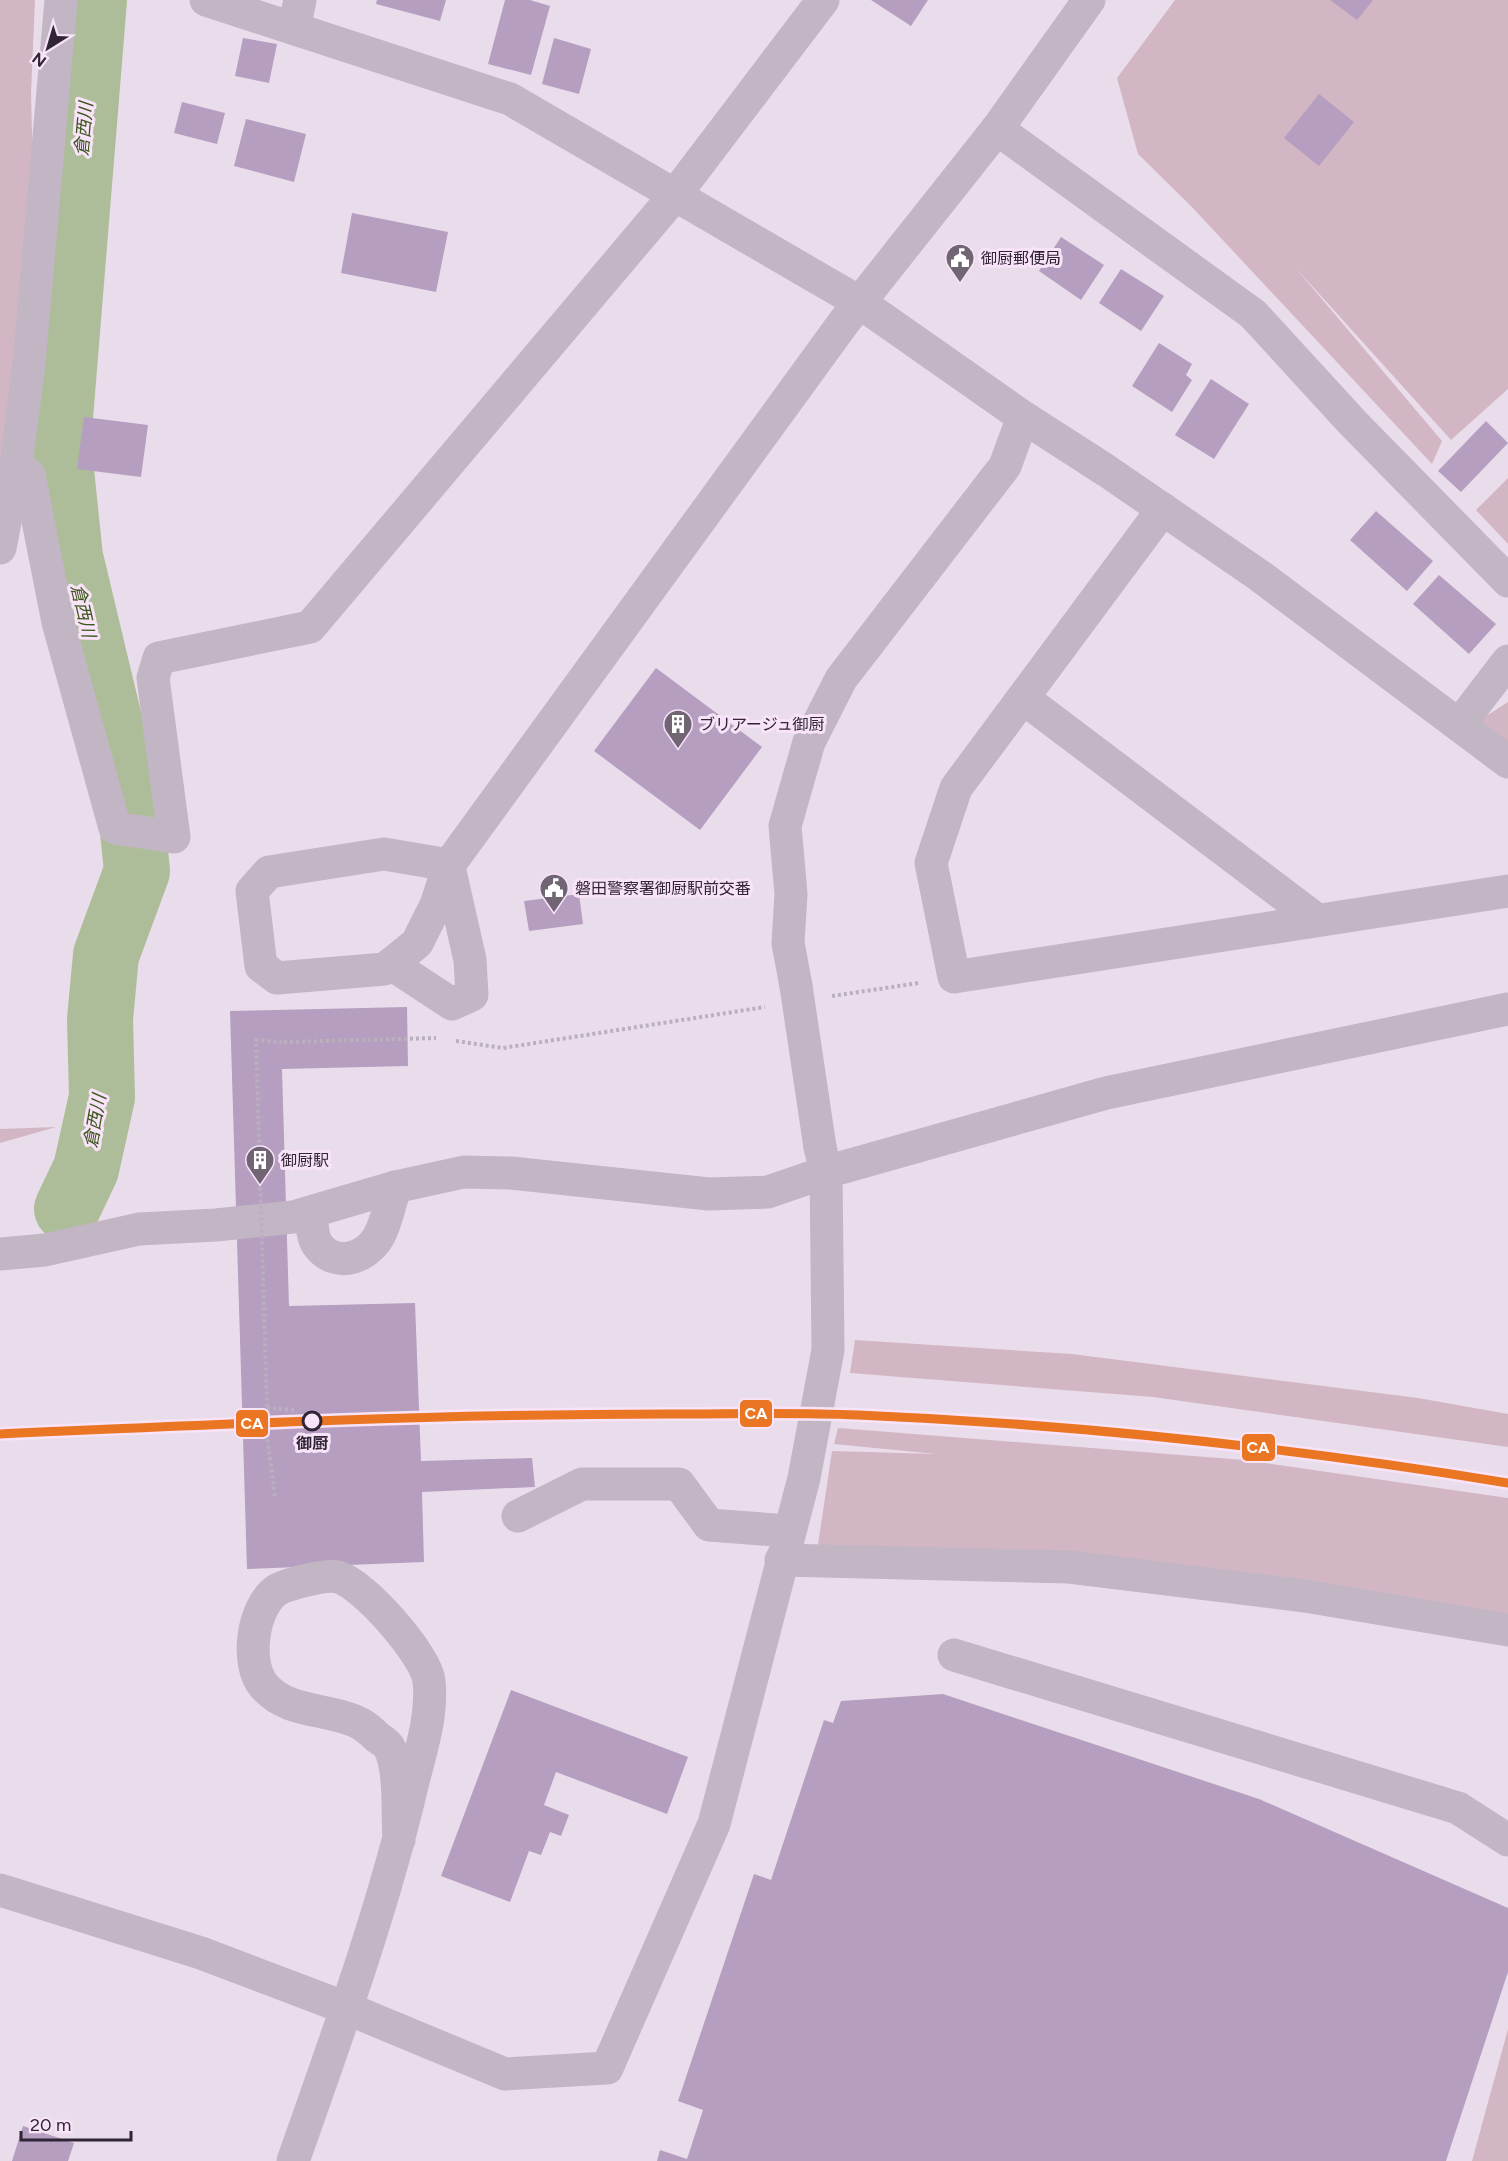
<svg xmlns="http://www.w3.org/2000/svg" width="1508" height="2161" font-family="Figtree,'Noto Sans JP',sans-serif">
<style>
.green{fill:#d3b6c3}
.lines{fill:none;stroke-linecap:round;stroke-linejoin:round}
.river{stroke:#aebd99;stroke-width:66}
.building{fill:#b59ec0}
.path{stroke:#baafbc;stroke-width:4;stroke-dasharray:3 3;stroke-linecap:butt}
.minor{stroke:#c2b6c4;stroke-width:33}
.path-bridge{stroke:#baafbc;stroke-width:4;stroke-dasharray:3 3;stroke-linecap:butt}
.minor-bridge{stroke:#c2b6c4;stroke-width:33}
.rail-1-casing{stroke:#f8e3f9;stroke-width:14}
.rail-1{stroke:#ea7522;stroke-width:9}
.stop-dot{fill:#f8e3f9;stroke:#302534;stroke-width:3}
.labels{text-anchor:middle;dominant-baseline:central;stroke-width:6;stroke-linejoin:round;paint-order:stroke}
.poi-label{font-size:16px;fill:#302534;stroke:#f8e3f9;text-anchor:start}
.stop-label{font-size:16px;font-weight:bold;fill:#302534;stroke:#f8e3f9}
.water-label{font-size:18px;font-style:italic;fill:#3a561a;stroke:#f8e3f9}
.line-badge{stroke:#f8e3f9;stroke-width:2}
.badge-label{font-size:16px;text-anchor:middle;font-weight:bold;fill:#fff}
</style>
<rect width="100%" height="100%" fill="#eaddeb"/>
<g class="green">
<polygon points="0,0 35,0 31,94 36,293 0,488"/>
<polygon points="1175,0 1508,0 1508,389 1451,440 1294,266 1442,441 1432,464 1191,206 1138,154 1117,78"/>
<polygon points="1508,478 1508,544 1476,510"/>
<polygon points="1508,702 1508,746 1477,722"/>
<polygon points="56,1127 0,1143 0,1129"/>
<polygon points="855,1340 1072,1354 1418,1398 1508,1414 1508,1447 1153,1397 850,1373"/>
<polygon points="838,1428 1244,1460 1508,1498 1508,1627 817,1551 832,1451 936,1454 834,1444"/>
<polygon points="1508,2029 1508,2161 1472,2161"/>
</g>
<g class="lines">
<polyline class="river" points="67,1209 86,1169 102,1097 100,1019 106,955 137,871 131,812 70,557 58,442 94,0"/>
</g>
<g class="building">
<polygon points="377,0 446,0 440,21 376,4"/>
<polygon points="505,0 530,0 550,6 531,75 488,64"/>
<polygon points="871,0 928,0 911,26"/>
<polygon points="1330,0 1373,0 1357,20"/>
<polygon points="243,38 277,44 269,83 235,76"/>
<polygon points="554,38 591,49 579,94 542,84"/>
<polygon points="1319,94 1354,122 1319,166 1284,138"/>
<polygon points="182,102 225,113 217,144 174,133"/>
<polygon points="246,119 306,134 294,182 234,166"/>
<polygon points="352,213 448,232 436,292 341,273"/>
<polygon points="1061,237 1104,265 1081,300 1039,271"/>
<polygon points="1121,269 1164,296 1141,331 1099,303"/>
<polygon points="1159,343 1192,364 1186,375 1192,380 1172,412 1132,386"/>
<polygon points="1211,379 1249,404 1214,459 1175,435"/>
<polygon points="84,417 148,425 141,477 77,469"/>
<polygon points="1486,421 1508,443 1461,492 1438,471"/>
<polygon points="1376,511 1433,561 1407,591 1350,540"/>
<polygon points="1439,575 1496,624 1469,654 1413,604"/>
<polygon points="656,668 762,747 700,830 594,751"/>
<polygon points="579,894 583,924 529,931 524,901"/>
<polygon points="407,1007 408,1066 282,1069 289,1306 415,1303 421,1461 532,1458 535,1487 422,1492 424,1562 247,1569 230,1011"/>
<polygon points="511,1690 688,1757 667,1814 556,1772 544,1805 569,1815 561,1836 550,1832 541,1855 529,1851 510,1902 441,1876"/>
<polygon points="943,1694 1259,1799 1508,1908 1508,1972 1446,2161 657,2161 660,2150 687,2159 703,2110 678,2101 754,1874 771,1880 824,1720 833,1723 841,1701"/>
<polygon points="23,2126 74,2143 68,2161 12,2161"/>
</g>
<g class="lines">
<g class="path">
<polyline points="832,996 919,983"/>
<polyline points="456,1041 503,1048 765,1007"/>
<polyline points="284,1042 436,1038"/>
<polyline points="267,1408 297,1410"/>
</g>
<g class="minor">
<polyline points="206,0 510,99 859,302 1023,417 1107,471 1260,576 1508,762"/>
<polyline points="294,28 300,0"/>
<polyline points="997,129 1253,314 1353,423 1508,581"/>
<polyline points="16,465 29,475 58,622 115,828 174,837 153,678 159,658 310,627 675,195 823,0"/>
<polyline points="1163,509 956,788 931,863 954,977 1508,891"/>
<polyline points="0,548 16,465 29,363 61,0"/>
<polyline points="1023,698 1317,920"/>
<polyline points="1459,725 1508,661"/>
<polyline points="449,865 384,854 269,872 252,891 261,966 277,978 385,969 417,943 436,905 449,865 844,322 997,129 1089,0"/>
<polyline points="391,964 452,1004 472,995 470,960 449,867"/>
<polyline points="796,986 788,943 791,894 785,826 809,742 841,679 1005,466 1023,417"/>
<path d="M311 1212C312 1222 312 1236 317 1244 334 1269 366 1259 379 1236 387 1221 390 1203 395 1187"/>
<polyline points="0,1254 45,1250 139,1229 216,1225 293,1217 395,1187 464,1172 511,1173 709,1194 768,1192 826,1172 1106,1093 1508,1009"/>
<polyline points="518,1516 582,1484 679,1484 709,1525 789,1531"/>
<polyline points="781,1560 1069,1567 1305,1596 1508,1630"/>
<polyline points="954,1655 1458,1808 1508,1840"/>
<polyline points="0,1890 201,1953 346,2008 505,2074 607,2068 714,1824 804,1478 828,1350 826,1172 820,1147"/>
<path d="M293 2161C336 2039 381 1916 411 1790 419 1755 433 1718 429 1681 427 1656 363 1583 338 1577 326 1574 287 1584 277 1590 252 1607 245 1664 264 1686 289 1715 330 1707 361 1724 366 1727 372 1732 377 1737 381 1740 387 1743 389 1747 401 1768 397 1816 399 1840"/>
</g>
<polyline class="path-bridge" points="275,1496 268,1443 256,1040 284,1042"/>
<polyline class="minor-bridge" points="796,986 820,1147"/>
<g class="rail-1-casing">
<path id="rail-1" d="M0 1434C223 1424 445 1414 668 1414 732 1414 795 1412 858 1415 1076 1424 1293 1448 1508 1483"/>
</g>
<use href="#rail-1" class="rail-1"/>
</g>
<defs>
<g id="civic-pin" transform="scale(1.5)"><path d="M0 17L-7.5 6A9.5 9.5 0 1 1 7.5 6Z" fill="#716574" stroke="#f8e3f9"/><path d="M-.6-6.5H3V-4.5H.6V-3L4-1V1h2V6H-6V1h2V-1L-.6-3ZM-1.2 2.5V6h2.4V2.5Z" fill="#fff"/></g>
<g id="building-pin" transform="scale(1.5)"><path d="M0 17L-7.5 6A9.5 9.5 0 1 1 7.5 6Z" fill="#716574" stroke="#f8e3f9"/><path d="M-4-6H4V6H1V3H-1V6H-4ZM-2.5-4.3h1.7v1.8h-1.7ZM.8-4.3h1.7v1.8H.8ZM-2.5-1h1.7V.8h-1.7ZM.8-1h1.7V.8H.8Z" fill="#fff"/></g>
</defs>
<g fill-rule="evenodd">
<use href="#civic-pin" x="960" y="258"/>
<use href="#building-pin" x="678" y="724"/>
<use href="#civic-pin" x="554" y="888"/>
<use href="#building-pin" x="260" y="1160"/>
</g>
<circle class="stop-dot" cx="312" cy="1421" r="9"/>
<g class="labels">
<g class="poi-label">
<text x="981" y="258">御厨郵便局</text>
<text x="699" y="724">ブリアージュ御厨</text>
<text x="575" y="888">磐田警察署御厨駅前交番</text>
<text x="281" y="1160">御厨駅</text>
</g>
<g class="stop-label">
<text x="312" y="1443">御厨</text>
</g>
<g class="water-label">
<text transform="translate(84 129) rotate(-85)">倉西川</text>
<text transform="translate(83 611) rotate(77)">倉西川</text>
<text transform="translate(95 1121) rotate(-80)">倉西川</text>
</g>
</g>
<g class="line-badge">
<rect x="739" y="1399" width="34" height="29" rx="6" fill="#ea7522"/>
<rect x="235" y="1409" width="34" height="29" rx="6" fill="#ea7522"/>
<rect x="1241" y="1433" width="35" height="29" rx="6" fill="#ea7522"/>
</g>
<g class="badge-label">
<text x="756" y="1419">CA</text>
<text x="252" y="1429">CA</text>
<text x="1258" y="1453">CA</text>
</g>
<g transform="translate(48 48) rotate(217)" stroke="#f8e3f9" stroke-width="4.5" paint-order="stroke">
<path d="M0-4.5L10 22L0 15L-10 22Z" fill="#302534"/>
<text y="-9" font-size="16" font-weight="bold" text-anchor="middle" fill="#302534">N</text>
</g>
<path d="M21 2131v9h110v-9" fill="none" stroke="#302534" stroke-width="3"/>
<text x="30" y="2131" font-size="18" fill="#302534" stroke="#f8e3f9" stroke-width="4.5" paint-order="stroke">20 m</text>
</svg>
